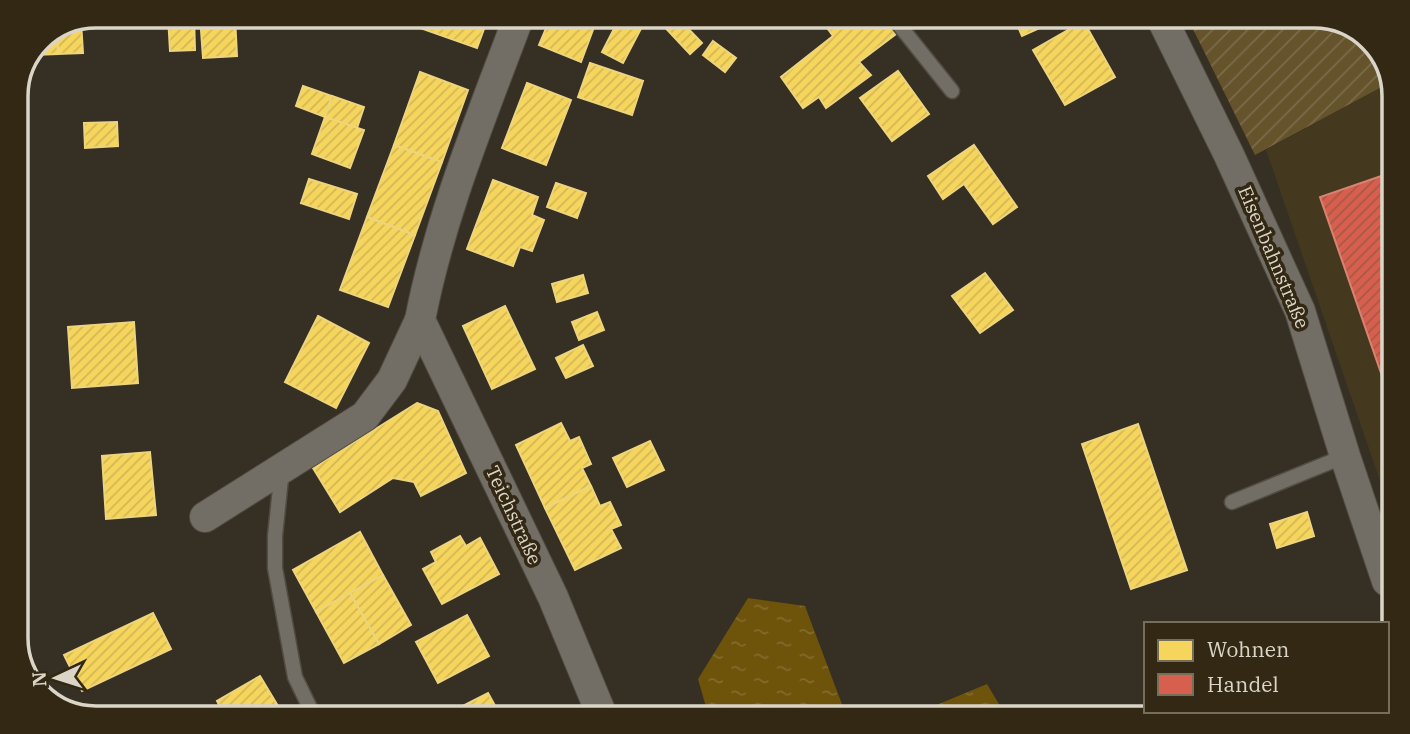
<svg xmlns="http://www.w3.org/2000/svg" width="1410" height="734" font-family="'IBM Plex Serif',serif">
<style>
.built{fill:#44381e}
.garden{fill:url(#garden-furrows)}
.water{fill:url(#water-ripples)}
.homes{fill:url(#homes-hatch);stroke:#eed57c;stroke-width:2}
.shops{fill:url(#shops-hatch);stroke:#d88372;stroke-width:2}
.lines{fill:none;stroke-linecap:round;stroke-linejoin:round}
.service-casing{stroke:#514c42;stroke-width:17}
.minor-casing{stroke:#514c42;stroke-width:32}
.service{stroke:#726d65;stroke-width:14}
.minor{stroke:#726d65;stroke-width:30}
.labels{text-anchor:middle;dominant-baseline:central;stroke-width:7;stroke-linejoin:round;paint-order:stroke}
.street-label{font-size:19px;fill:#dbd5c8;stroke:#322813}
.rim{fill:none;stroke:#dbd5c8;stroke-width:3.5}
</style>
<defs>
<pattern id="garden-furrows" width="10" height="10" patternUnits="userSpaceOnUse" patternTransform="scale(1.75)"><rect width="10" height="10" fill="#65532c"/><path d="M-1 1l2-2M0 10L10 0M9 11l2-2" fill="none" stroke="#7a6b49"/></pattern>
<pattern id="water-ripples" width="26" height="14" patternUnits="userSpaceOnUse" patternTransform="scale(1.75)"><rect width="26" height="14" fill="#6e530b"/><path d="M2 4q2-2 4 0t4 0M15 11q2-2 4 0t4 0" fill="none" stroke="#826b2d"/></pattern>
<pattern id="homes-hatch" width="6" height="6" patternUnits="userSpaceOnUse" patternTransform="scale(1.75)"><rect width="6" height="6" fill="#f6d55c"/><path d="M-1 1l2-2M0 6l6-6M5 7l2-2" fill="none" stroke="#d2b756"/></pattern>
<pattern id="shops-hatch" width="6" height="6" patternUnits="userSpaceOnUse" patternTransform="scale(1.75)"><rect width="6" height="6" fill="#d6604d"/><path d="M-1 1l2-2M0 6l6-6M5 7l2-2" fill="none" stroke="#aa5648"/></pattern>
</defs>
<rect width="100%" height="100%" fill="#352f24"/>
<polygon class="built" points="1391,82 1394,91 1388,504 1266,150"/>
<polygon class="garden" points="1190,23 1350,24 1381,52 1391,82 1255,155"/>
<g class="water">
<polygon points="748,598 805,606 846,715 708,714 698,679"/>
<polygon points="987,684 1006,716 910,716"/>
</g>
<g class="homes">
<polygon points="168,16 194,16 195,50 170,51"/>
<polygon points="200,16 235,17 237,56 203,58"/>
<polygon points="392,18 488,18 477,48"/>
<polygon points="550,19 597,19 581,62 539,45"/>
<polygon points="619,19 646,19 623,63 602,52"/>
<polygon points="658,20 680,20 702,43 690,54"/>
<polygon points="822,21 886,21 896,34 859,62 871,75 826,108 819,97 803,108 781,77 833,36"/>
<polygon points="81,22 83,53 58,54 57,32"/>
<polygon points="1016,22 1053,22 1022,36"/>
<polygon points="1082,22 1084,22 1115,77 1065,105 1033,50"/>
<polygon points="57,32 58,54 34,55 39,39"/>
<polygon points="713,41 736,58 725,72 703,55"/>
<polygon points="590,63 643,81 632,115 578,97"/>
<polygon points="898,71 929,114 892,141 860,98"/>
<polygon points="420,72 468,90 442,162 394,145"/>
<polygon points="527,83 571,100 546,165 502,148"/>
<polygon points="303,86 332,96 325,117 296,106"/>
<polygon points="332,96 364,107 357,128 325,117"/>
<polygon points="325,117 364,130 350,168 312,154"/>
<polygon points="117,122 118,146 85,148 84,123"/>
<polygon points="394,145 442,162 415,235 367,217"/>
<polygon points="974,145 1017,207 993,224 964,184 943,199 928,176"/>
<polygon points="309,179 357,194 349,219 301,203"/>
<polygon points="493,180 538,197 532,215 544,220 532,251 520,247 513,266 467,249"/>
<polygon points="556,183 586,193 577,218 547,207"/>
<polygon points="367,217 415,235 388,307 340,290"/>
<polygon points="985,273 1013,310 980,333 952,296"/>
<polygon points="583,275 588,293 557,302 552,284"/>
<polygon points="505,306 535,369 492,389 463,326"/>
<polygon points="597,312 604,330 579,340 572,322"/>
<polygon points="318,316 369,343 336,408 285,382"/>
<polygon points="134,322 138,383 72,388 68,327"/>
<polygon points="583,345 593,366 566,378 556,358"/>
<polygon points="417,403 438,411 466,473 421,496 414,482 393,478 340,512 313,468"/>
<polygon points="561,423 570,441 579,437 591,464 582,468 591,486 545,508 516,445"/>
<polygon points="1138,424 1187,570 1131,589 1082,444"/>
<polygon points="650,441 664,470 627,487 613,458"/>
<polygon points="150,452 156,515 106,519 102,456"/>
<polygon points="591,486 600,506 610,502 621,525 611,529 621,548 575,570 545,508"/>
<polygon points="1307,512 1314,536 1277,548 1270,524"/>
<polygon points="360,532 383,575 316,612 293,570"/>
<polygon points="460,536 466,546 480,538 499,574 442,604 423,569 436,562 431,552"/>
<polygon points="383,575 411,625 379,644 350,593"/>
<polygon points="350,593 379,644 344,663 316,612"/>
<polygon points="153,613 171,649 82,691 64,655"/>
<polygon points="467,615 489,656 438,683 416,642"/>
<polygon points="260,676 281,711 222,711 217,701"/>
<polygon points="488,693 499,713 451,712"/>
</g>
<polygon class="shops" points="1393,172 1390,399 1320,197"/>
<g class="lines">
<g class="service-casing">
<g id="service">
<polyline points="896,21 952,91"/>
<polyline points="282,469 275,536 275,568 295,677 312,712"/>
<polyline points="1232,502 1345,456"/>
</g>
</g>
<g class="minor-casing">
<g id="minor">
<path d="M518 19C481 118 440 216 420 320L553 597 601 713"/>
<polyline points="1164,23 1229,155 1300,311 1345,456 1387,581"/>
<polyline points="205,517 365,416 392,380 420,320"/>
</g>
</g>
<use href="#service" class="service"/>
<use href="#minor" class="minor"/>
</g>
<g class="labels">
<g class="street-label">
<text transform="translate(1274 257) rotate(67)">Eisenbahnstraße</text>
<text transform="translate(514 515) rotate(65)">Teichstraße</text>
</g>
</g>
<path d="M0 0H1410V734H0ZM96 28H1314A68 68 0 0 1 1382 96V638A68 68 0 0 1 1314 706H96A68 68 0 0 1 28 638V96A68 68 0 0 1 96 28Z" fill="#322813" fill-rule="evenodd"/>
<path class="rim" d="M96 28H1314A68 68 0 0 1 1382 96V638A68 68 0 0 1 1314 706H96A68 68 0 0 1 28 638V96A68 68 0 0 1 96 28Z"/>
<rect x="1144" y="622" width="245" height="91" fill="#322813" stroke="#766d5b" stroke-width="2"/>
<rect x="1158" y="640" width="35" height="21" fill="#f6d55c" stroke="#766d5b" stroke-width="2"/>
<text x="1207" y="657" font-size="21" fill="#dbd5c8">Wohnen</text>
<rect x="1158" y="674" width="35" height="21" fill="#d6604d" stroke="#766d5b" stroke-width="2"/>
<text x="1207" y="692" font-size="21" fill="#dbd5c8">Handel</text>
<g transform="translate(56 678) rotate(266)" stroke="#322813" stroke-width="5" paint-order="stroke">
<path d="M0-5L12 26L0 18L-12 26Z" fill="#dbd5c8"/>
<text y="-10" font-size="19" font-weight="bold" text-anchor="middle" fill="#dbd5c8">N</text>
</g>
</svg>
